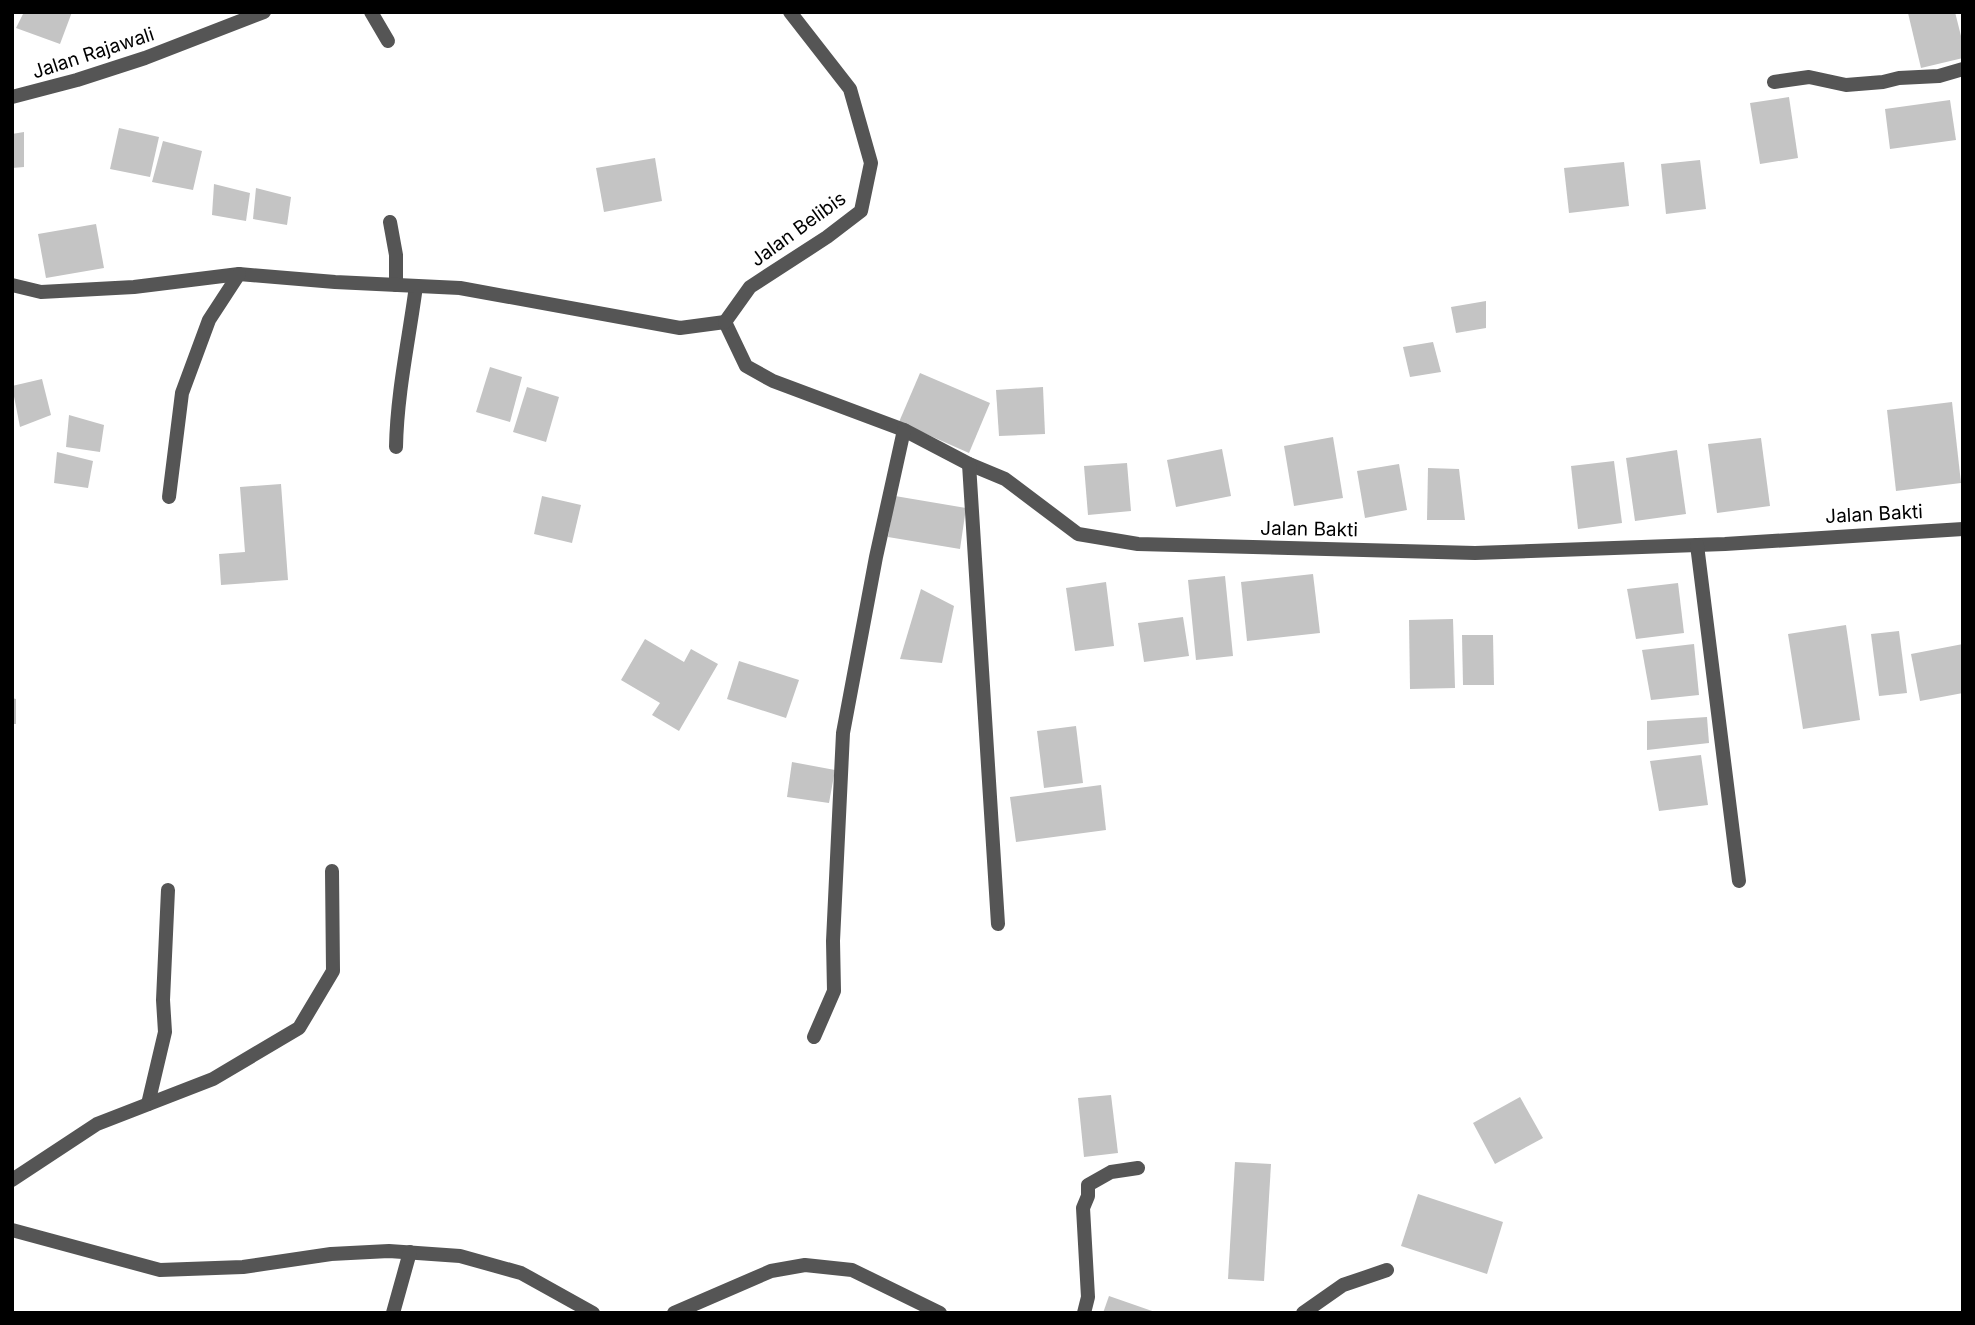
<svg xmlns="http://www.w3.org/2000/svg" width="1975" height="1325" font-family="Inter,sans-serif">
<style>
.building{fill:#c4c4c4}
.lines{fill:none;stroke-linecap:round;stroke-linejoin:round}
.service{stroke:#555;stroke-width:14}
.minor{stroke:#555;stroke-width:14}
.labels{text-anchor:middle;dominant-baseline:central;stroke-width:5;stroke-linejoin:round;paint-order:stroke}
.street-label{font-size:19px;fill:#000;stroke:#fff}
</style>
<rect width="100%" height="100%" fill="#fff"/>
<g class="building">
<polygon points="24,12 72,12 60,44 16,28"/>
<polygon points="1912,12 1955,12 1963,44 1963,58 1921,68 1908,13"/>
<polygon points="1789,97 1798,158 1760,164 1750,103"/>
<polygon points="1950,100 1956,140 1890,149 1885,109"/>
<polygon points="119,128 159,137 150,177 110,169"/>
<polygon points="24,132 24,167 12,168 12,134"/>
<polygon points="163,141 202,151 193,190 152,182"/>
<polygon points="655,158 662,201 604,212 596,168"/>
<polygon points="1700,160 1706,209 1666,214 1661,164"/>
<polygon points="1624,162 1629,206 1569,213 1564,168"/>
<polygon points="214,184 250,193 246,221 212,215"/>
<polygon points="256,188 291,197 287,225 253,219"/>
<polygon points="96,224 104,268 46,278 38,234"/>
<polygon points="1486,301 1486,328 1456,333 1451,307"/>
<polygon points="1433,342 1441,372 1410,377 1403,347"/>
<polygon points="490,367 522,377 510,422 476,412"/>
<polygon points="920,373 990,403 969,453 899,422"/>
<polygon points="42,379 51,415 20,427 12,386"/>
<polygon points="527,387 559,397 546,442 513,432"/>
<polygon points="1043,387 1045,434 999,436 996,390"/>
<polygon points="1952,402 1961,483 1896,491 1887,410"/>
<polygon points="69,415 104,425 100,452 66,447"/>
<polygon points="1333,437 1343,498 1294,506 1284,446"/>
<polygon points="1761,438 1770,506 1717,513 1708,444"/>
<polygon points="1222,449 1231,496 1176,507 1167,460"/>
<polygon points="1677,450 1686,514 1635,521 1626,458"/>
<polygon points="57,452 93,461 88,488 54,483"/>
<polygon points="1614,461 1622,523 1578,529 1571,466"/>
<polygon points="1127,463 1131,511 1088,515 1084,466"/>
<polygon points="1399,464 1407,510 1365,518 1357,471"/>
<polygon points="1428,468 1459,469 1465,520 1427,520"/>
<polygon points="281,484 288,580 221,585 219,554 245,552 240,487"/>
<polygon points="542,496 581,505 572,543 534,534"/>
<polygon points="895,496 966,508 960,549 888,537"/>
<polygon points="1313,574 1320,633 1247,641 1241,582"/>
<polygon points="1225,576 1233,656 1196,660 1188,580"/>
<polygon points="1106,582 1114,646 1075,651 1066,588"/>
<polygon points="1678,583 1684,633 1636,639 1627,589"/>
<polygon points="921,589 954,606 942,663 900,659"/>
<polygon points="1183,617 1189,656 1144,662 1138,623"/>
<polygon points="1453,619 1455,688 1410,689 1409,620"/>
<polygon points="1846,625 1860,720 1803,729 1788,634"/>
<polygon points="1899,631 1907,693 1879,696 1871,634"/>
<polygon points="1462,635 1493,635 1494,685 1463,685"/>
<polygon points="645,639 684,662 691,649 718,664 679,731 652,715 660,703 621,680"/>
<polygon points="1694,644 1699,695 1651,700 1642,650"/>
<polygon points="1963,644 1963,693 1920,701 1911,654"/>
<polygon points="739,661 799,680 786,718 727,699"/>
<polygon points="12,698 16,699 16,724 12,724"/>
<polygon points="1707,717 1709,743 1647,750 1647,721"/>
<polygon points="1076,726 1083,783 1044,788 1037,731"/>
<polygon points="1701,755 1708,805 1659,811 1650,761"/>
<polygon points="792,762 835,770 829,803 787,797"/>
<polygon points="1101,785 1106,830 1016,842 1010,797"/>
<polygon points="1111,1095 1118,1153 1084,1157 1078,1098"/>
<polygon points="1520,1097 1543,1138 1495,1164 1473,1123"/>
<polygon points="1235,1162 1271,1164 1264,1281 1228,1279"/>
<polygon points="1418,1194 1503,1222 1487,1274 1401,1246"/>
<polygon points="1109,1296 1155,1312 1155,1313 1103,1313"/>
</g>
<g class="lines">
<g class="service">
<polyline points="371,12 388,41"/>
<polyline points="390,222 396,255 396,285"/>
<path d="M396 447C397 393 409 339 416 286"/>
</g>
<g class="minor">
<polyline points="1774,82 1809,77 1846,85 1883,82 1899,78 1939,76 1963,69"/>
<polyline points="12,97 77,80 145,58 264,12"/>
<polyline points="12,285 41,292 134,287 239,274 335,282 460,288 680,328 725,322"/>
<polyline points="725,322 746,366 773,381 904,430 969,464 1005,479 1078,534 1138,544 1475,553 1725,544 1963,529"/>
<polyline points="725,322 750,287 827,237 861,211 871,163 850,89 790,12"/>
<polyline points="969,464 998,924"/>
<polyline points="169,497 182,393 209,320 239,274"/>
<polyline points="1697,545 1739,881"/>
<polyline points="814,1037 834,991 833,941 843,733 876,557 904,430"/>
<polyline points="148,1104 165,1032 163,1000 168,890"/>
<polyline points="12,1180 97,1124 213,1079 299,1028 333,971 332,871"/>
<polyline points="12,1230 160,1270 243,1267 331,1254 389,1251 460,1256 521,1273 593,1313"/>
<polyline points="393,1313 410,1252"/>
<polyline points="674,1313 771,1271 805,1265 852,1270 940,1313"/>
<polyline points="1084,1313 1088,1297 1083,1208 1088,1196 1088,1185 1111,1172 1138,1168"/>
<polyline points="1303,1313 1343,1285 1387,1270"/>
</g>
</g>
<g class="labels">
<g class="street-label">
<text transform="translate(93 53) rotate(-18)">Jalan Rajawali</text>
<text transform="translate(798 229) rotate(-36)">Jalan Belibis</text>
<text transform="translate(1874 514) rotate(-3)">Jalan Bakti</text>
<text transform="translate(1309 529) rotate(1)">Jalan Bakti</text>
</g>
</g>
<rect width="1975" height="1325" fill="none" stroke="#000000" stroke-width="28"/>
</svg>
